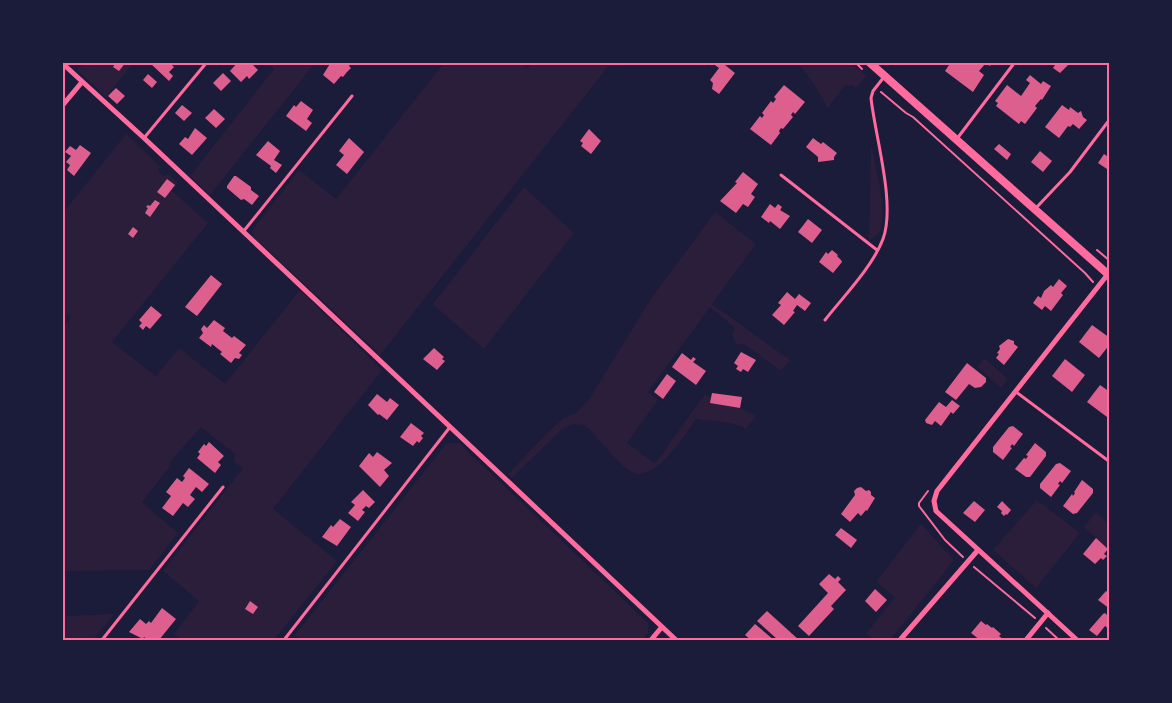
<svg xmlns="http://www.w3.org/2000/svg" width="1172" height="703" font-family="'IBM Plex Sans',sans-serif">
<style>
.green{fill:#2a1e3b}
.building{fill:#dd5f8e}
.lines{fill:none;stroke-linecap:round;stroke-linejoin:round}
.path{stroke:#ff6b9d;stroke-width:2}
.service{stroke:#ff6b9d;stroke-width:3}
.minor{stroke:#ff6b9d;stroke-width:5}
.tertiary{stroke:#ff6b9d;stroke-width:8}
.neatline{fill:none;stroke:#ff6b9d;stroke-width:2}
</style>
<rect width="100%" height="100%" fill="#1b1b3a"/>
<g class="green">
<polygon points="84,63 133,63 106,97 77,70"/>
<polygon points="268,63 315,63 210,195 190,176 274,69"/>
<polygon points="444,63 521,63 527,68 532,63 611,63 380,355 253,236 253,229 299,170 336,199"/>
<polygon points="798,63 851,63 866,76 855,89 854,86 845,85 828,108 812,81"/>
<polygon points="126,134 160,166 158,171 164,176 168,174 178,183 172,191 208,223 112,342 156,376 179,348 225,384 300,290 382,370 273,509 337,561 274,640 182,640 174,634 199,601 163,571 243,468 234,462 235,454 201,427 169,463 171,465 142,502 178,533 149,570 63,571 62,329 71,318 63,310 62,214"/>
<path d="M871 144C875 165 888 211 880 230 878 235 874 238 869 240Z"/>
<polygon points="524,187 574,233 484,349 433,304"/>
<path d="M715 212 756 244 712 304 790 360 781 371 744 344 738 345 734 340 732 334 735 328 710 307 648 392 658 400 627 443 654 463 660 457 705 394 711 398V403L740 408 756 416 746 429C731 420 713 422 696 419 684 436 653 488 628 470 612 457 600 440 585 425L573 424 561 430 512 478 508 474 549 431 564 418 576 413 590 398 650 300Z"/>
<polygon points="984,358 1008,379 1001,388 978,367"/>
<polygon points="452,443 459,443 648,623 648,633 642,640 302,640 295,635 446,444"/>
<polygon points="1037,500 1080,533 1036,588 993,550"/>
<polygon points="1096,512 1109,524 1109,549 1084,527"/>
<polygon points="921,524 954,560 890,640 874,640 866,634 895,597 876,582"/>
<polygon points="114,614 93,640 63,640 63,616"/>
</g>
<g class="building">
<polygon points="116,62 126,62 119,71 113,67"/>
<polygon points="152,62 169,62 174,67 169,72 173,76 169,81 151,64"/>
<polygon points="238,62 250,62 258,70 249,79 247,76 241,82 230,71"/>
<polygon points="331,62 351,62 349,66 351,68 347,72 343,77 341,76 334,84 323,75"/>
<polygon points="711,62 727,62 725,65 735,73 719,94 712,89 713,83 710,80 719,68"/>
<polygon points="951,62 993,62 990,66 986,63 979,71 984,75 973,92 945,71"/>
<polygon points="1052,62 1071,62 1060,73 1053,68 1055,65"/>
<polygon points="223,73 231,81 221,91 213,83"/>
<polygon points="148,74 157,82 152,88 143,80"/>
<polygon points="1030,75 1041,84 1043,81 1051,86 1042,100 1041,99 1035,106 1037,108 1025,124 1021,121 1019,124 996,106 998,103 995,101 1007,85 1021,96 1030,83 1026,80"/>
<polygon points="784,85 805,102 795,114 793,112 791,115 793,117 783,129 781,128 779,131 780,133 771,145 750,129 760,116 762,118 764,115 762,113 771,101 773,103 776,99 774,97"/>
<polygon points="116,88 125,96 117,104 108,96"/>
<polygon points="301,101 313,110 307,119 312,123 306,131 286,116 294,105 296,107"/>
<polygon points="182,105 192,113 184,121 175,113"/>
<polygon points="1062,105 1069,110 1070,107 1078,113 1081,111 1083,117 1087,120 1079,129 1073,124 1070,127 1068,126 1059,138 1045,127"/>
<polygon points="214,109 225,119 216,128 205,118"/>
<polygon points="195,128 207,138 192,155 179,144 185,137 188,139"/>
<polygon points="589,129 601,141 591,154 581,146 583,143 580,141"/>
<polygon points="349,138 364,152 347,174 336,165 344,155 339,151"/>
<polygon points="813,138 821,144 823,142 837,153 834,157 834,160 818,162 818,157 806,147"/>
<polygon points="268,141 280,151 274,160 282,165 276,173 270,168 271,166 256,155"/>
<polygon points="999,144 1011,154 1007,160 994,149"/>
<polygon points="80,145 91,153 74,176 67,170 70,165 66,162 71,156 65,152 70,146 76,150"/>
<polygon points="1040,151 1052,161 1043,172 1031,162"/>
<polygon points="1104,154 1110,158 1110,171 1098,163"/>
<polygon points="743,172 758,184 751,194 755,197 748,207 743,204 736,213 720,201 737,183 735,182"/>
<polygon points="234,176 236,176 251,187 251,190 259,196 252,205 244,199 241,200 227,188 227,186"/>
<polygon points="167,179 175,185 165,198 157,192"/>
<polygon points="155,200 160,203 150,217 145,213 148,208 146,207 148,205 150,206"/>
<polygon points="770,204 775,208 778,204 782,207 780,210 790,216 780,229 770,221 769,223 761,217"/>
<polygon points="808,219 822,230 812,243 798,232"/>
<polygon points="133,227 138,231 133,238 128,234"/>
<polygon points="832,250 838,255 837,256 841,260 842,262 833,273 819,262 826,252 828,254"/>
<polygon points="211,275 222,284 197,316 185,307"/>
<polygon points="1059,279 1067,286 1061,293 1063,295 1051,311 1045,306 1042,310 1033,303 1038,296 1041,298 1044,291 1051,285 1053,287"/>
<polygon points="787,292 795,299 799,294 811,303 805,311 797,305 793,311 795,312 784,325 772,315 781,305 778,303"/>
<polygon points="151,306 162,315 150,329 146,326 143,330 139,326 142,323 139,320"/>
<polygon points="214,320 225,328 223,331 232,338 234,336 246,345 239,353 242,355 239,359 235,358 231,363 220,354 222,352 212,344 211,347 199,338 203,333 201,329 204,325 207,328"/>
<polygon points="1092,325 1110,338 1110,344 1099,358 1079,342"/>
<polygon points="1008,339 1014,341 1014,344 1018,347 1004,365 996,358 999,354 997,353 1000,349 999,346"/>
<polygon points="434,348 444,357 442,359 445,361 437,370 423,359"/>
<polygon points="741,352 756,360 748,372 743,369 741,372 736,369 738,366 734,363"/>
<polygon points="682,353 691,360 693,357 696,359 693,362 706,371 696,385 672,367"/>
<polygon points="1065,359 1085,375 1072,392 1052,376"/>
<polygon points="967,363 986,378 986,382 981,387 975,388 969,384 956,400 945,392"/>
<polygon points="667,374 676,381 663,399 654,392"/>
<polygon points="1100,385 1110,392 1110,414 1107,417 1087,402"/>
<polygon points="712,393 742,397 740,408 710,403"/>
<polygon points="377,394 387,402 390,398 399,405 387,420 379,414 378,415 368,405"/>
<polygon points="952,400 960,406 953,414 951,412 941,426 935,421 932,425 926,423 925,420 939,402 946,407"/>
<polygon points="411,423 424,433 421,436 423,438 419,443 417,441 413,446 400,437"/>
<polygon points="1013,426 1023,434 1014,446 1012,444 1011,446 1010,447 1012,448 1003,460 993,452 993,447 1009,427"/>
<polygon points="209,442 224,456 218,462 221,465 215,473 197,458 200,454 198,452 204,444 206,446"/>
<polygon points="1035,443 1046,452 1046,456 1030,477 1026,477 1015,469 1024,458 1026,459 1028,456 1026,455"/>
<polygon points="377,452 392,463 384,470 389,476 380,487 359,466 369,453 373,457"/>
<polygon points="1060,463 1071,471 1062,483 1060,481 1058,484 1060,485 1051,497 1040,488 1040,484 1056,464"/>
<polygon points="189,468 209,484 202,492 196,487 190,495 195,499 188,507 183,503 173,516 162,508 171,496 166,492 177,478 182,482 185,478 183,476"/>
<polygon points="1082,480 1093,489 1093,493 1077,513 1073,514 1063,506 1072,494 1073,496 1075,493 1074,492"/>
<polygon points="861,487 866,491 869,490 871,492 871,495 875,498 867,511 866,510 861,516 858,513 850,522 841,514 855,495 854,491 857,488"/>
<polygon points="363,490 375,502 369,508 366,506 362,510 365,512 358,521 348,513 355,505 351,502"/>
<polygon points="974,501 985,510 975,522 963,513"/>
<polygon points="1002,501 1011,510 1007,515 1006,514 1004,516 1001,513 1002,511 997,507"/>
<polygon points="340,519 351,527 337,546 322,537 331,525 333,527"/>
<polygon points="841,528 857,540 851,548 835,535"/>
<polygon points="1096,538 1108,549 1104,554 1107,556 1103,560 1101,558 1095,564 1083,554"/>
<polygon points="829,574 835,579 838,576 841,579 838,582 846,590 831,606 834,609 809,636 798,626 828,593 819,584"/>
<polygon points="875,589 887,600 876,612 865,601"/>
<polygon points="1106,591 1110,594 1110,609 1098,600"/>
<polygon points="250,601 258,607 253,614 245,609"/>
<polygon points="162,608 176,619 159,640 148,640 144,637 143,639 129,632 140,619 146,624 149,621 151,623"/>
<polygon points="767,611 799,640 778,640 757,621"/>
<polygon points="1110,612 1110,630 1105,626 1097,636 1089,630 1103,614 1105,613 1107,615"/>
<polygon points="981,621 986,625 987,624 992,628 993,627 1001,634 999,636 1004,640 980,640 971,633"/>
<polygon points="755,624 774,640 751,640 745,635"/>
</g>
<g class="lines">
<g class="path">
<polyline points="855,62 862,69"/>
<polyline points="881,92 906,113 913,117 1085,273 1093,282"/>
<polyline points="1097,250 1110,261"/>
<polyline points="928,491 919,503 919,506 945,540 963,557"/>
<polyline points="974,567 1035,618"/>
<polyline points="1046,628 1059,640"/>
</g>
<g class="service">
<polyline points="144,138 207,62"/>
<polyline points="956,140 1015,62"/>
<polyline points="781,175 877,250"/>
<polyline points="1035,209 1070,172 1110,119"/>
<polyline points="243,232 352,96"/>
<path d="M825 320C843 297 873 266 883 239 896 204 875 136 871 98L873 91 884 77"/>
<polyline points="1016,392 1110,462"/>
<polyline points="102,640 223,487"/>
<polyline points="284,640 450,427"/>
</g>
<g class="minor">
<polyline points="62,63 144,138 676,640"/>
<polyline points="62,106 82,82"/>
<polyline points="651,640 661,628"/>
<polyline points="900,640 978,550"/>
<polyline points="1026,640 1048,613"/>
<polyline points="1077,640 936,511 934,501 937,491 1108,274"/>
</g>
<polyline class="tertiary" points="869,62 1110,276"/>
</g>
<rect width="1172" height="703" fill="none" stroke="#1b1b3a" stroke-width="128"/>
<rect x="64" y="64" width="1044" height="575" class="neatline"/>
</svg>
